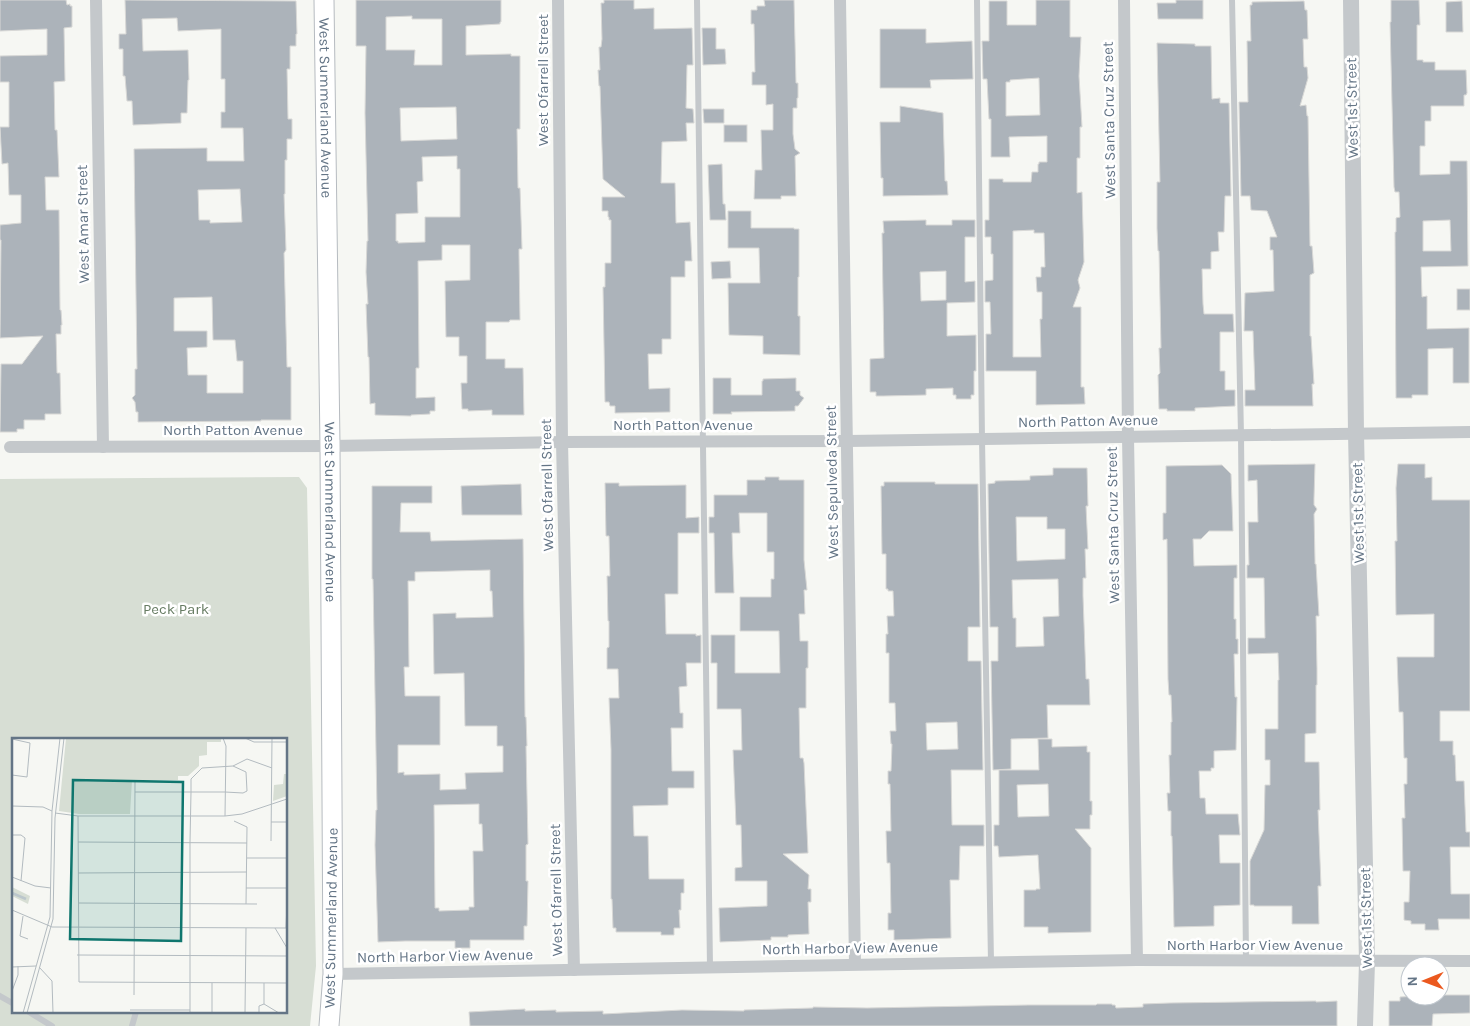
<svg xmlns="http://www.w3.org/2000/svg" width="1470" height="1026" font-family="Karla,sans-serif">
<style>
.green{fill:#d7ded4;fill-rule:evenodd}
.building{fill:#acb3ba;stroke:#d8d8d6;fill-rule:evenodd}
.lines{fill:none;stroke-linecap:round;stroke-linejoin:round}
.secondary-casing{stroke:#b6bbc0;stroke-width:21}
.service{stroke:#c4c8cb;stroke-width:6}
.minor{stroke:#c4c8cb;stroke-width:12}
.tertiary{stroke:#c4c8cb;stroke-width:16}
.secondary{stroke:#fff;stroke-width:19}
.labels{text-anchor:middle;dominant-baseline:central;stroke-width:5;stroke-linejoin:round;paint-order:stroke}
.street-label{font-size:15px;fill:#647586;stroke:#fff}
.park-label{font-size:15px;fill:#677c63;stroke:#fff}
.inset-river{fill:none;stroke:#bcc7cc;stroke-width:2.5}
.inset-road{fill:none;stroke:#b3bbc0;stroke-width:1}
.view{fill:#0f766e;fill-opacity:0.15;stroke:#0f766e;stroke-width:2.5}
.inset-edge{fill:none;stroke:#647586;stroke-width:2.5}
</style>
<rect width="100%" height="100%" fill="#f6f7f3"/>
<path class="green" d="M299 477 307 488 316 966 310 1026H0V479ZM14 740H286V1012H14Z"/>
<g class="building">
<polygon points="0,0 66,0 67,5 70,4 70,6 72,6 72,27 64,28 65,81 54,82 55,130 57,130 59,177 45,177 46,210 59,210 60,310 61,310 62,325 61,325 61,334 56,334 57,373 60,373 61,414 45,414 45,420 24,420 24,429 17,429 17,432 0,432 1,364 22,364 43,336 0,338 1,240 0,240 0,225 21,223 21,195 9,195 8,163 2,164 0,127 9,127 9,82 0,82 0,56 47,55 47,29 0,31"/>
<path d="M125 0 296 1 297 34H296V46H290V69H287L288 119H292V139H287V160H285V194H284L286 250 284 253 287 367H291V420H261V421L138 422V412H136L135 402 132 398 135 395V369H137L134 149 207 148V161H244L243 128H221V112H225V79H221V29L178 31 177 18 142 19 143 51 188 50 189 80H188L187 113H181V123L133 125 132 101H127L125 76H123V49H119V34H126ZM240 189 242 222 210 223V220H199L198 190ZM212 297 213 340H235L237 361H243V393H207V375H188L187 348 207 347V331H174V298Z"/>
<path d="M356 0H501V22H500V24L466 26V55L511 54V56H520V129H517L518 188H520L522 249H519V254L520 320H510L509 322H486V359H505V368H523L524 415H492V410L468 411V409H462L461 383H467V356H459V337H446L445 281 470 280V245H442V260L418 261 419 368H416V398L435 397V411H430V414L411 415V416L375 415V403L370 404 369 357H368L366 304H368L366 272 367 241H368L365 113 366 46H356ZM412 16V19H442V65H414L415 50H386V17ZM456 107 457 139 401 141 400 108ZM457 156V169H460V217H425V242L398 243V241H396V214L418 213 417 182 423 181 422 157Z"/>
<polygon points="604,0 634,0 634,9 654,8 654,29 692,28 693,65 687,65 686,108 693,109 694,123 686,123 687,141 662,142 661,183 675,183 676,223 690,222 692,261 685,261 685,277 671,277 671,339 662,339 662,354 648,354 649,389 670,388 670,412 615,413 615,406 610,406 609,402 605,402 603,287 605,287 605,263 611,263 611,220 609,220 609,217 608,217 608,211 602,211 602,197 625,197 603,179 600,86 599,86 598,70 600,70 599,47 601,47 602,39 601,3 604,3"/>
<polygon points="764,0 794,0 796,83 798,83 798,98 797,98 797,108 793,108 793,134 795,149 800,153 795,156 796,196 781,196 781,199 754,199 755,170 762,170 761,130 773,130 773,104 766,105 766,85 752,85 752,72 755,72 754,24 751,24 751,10 757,10 757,6 765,6"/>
<path d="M1036 0H1070V37H1081L1079 76 1082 127H1080V158H1077V193L1082 192 1084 262 1078 280 1080 288 1073 307H1081V387H1084L1085 404 1036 405V371H986V334H991L990 302H985V281L993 280V254H991V237H985V220H989V179H1003V182H1031L1032 172H1038V164H1039V162H1047V136L1009 137 1010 157H991V119H989L987 79H983L982 41H989V1H1007V25H1036ZM1039 78 1040 115 1006 116V82H1010V80ZM1034 230V233H1044L1045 267H1041V277H1036L1037 292H1042V319H1040L1041 357H1013V231Z"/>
<polygon points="1176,0 1203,0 1203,19 1158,19 1157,3 1176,3"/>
<path d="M1391 0H1419L1420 25H1417V60H1423V62H1435V70H1466L1467 93 1466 95H1464V106H1431V121H1425V146H1420V175L1450 174V161H1467L1468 266 1421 267 1422 297 1427 296V329L1469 328V383H1453V348L1428 349V395H1412V398H1396L1395 232H1396V218L1400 217 1399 192H1395L1394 187 1390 22H1391ZM1450 220 1451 251H1423V221Z"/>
<polygon points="1304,1 1305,10 1307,10 1308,39 1303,39 1304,67 1307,67 1308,78 1300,106 1306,105 1307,116 1308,116 1310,246 1312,246 1314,273 1310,275 1310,336 1311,336 1314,384 1312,384 1313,406 1245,406 1245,390 1255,390 1253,331 1244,331 1245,293 1274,291 1273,250 1270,250 1270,237 1277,237 1267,211 1251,210 1250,196 1241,196 1239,102 1248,102 1247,41 1251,41 1250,5 1252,5 1252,2"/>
<polygon points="1462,1 1463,32 1446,32 1446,2"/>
<polygon points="702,28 716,28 716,49 725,49 726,64 703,65"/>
<polygon points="880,29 926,29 926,43 972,41 973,79 930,80 931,88 880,88"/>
<polygon points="1157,43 1195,44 1195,46 1211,46 1212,99 1220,98 1220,103 1229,103 1231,196 1225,196 1224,232 1218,232 1219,251 1211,252 1211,269 1202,269 1203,304 1204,314 1233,314 1234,332 1220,332 1220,371 1225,371 1225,390 1235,390 1235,406 1195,408 1195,411 1167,411 1167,409 1159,409 1158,375 1160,373 1159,348 1161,348 1159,251 1158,251 1157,228 1157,182 1160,182"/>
<polygon points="900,106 943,113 945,181 947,181 948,195 883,196 883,178 881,178 880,122 900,122"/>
<polygon points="703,109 724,109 724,123 704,123"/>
<rect x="724" y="125" width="23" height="17"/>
<polygon points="722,164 723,204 725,204 726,220 710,220 708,165"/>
<polygon points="728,211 751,211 751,228 794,228 794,229 799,229 799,277 798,277 798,316 800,316 800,355 763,354 763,336 729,335 728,283 760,283 759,248 728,248"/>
<path d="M926 220V225H952V220H975V237H965V282L975 281V302L947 303V336L976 335V371H974V395H971V399H956V395H953V388L926 389V395L883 396H876V392H870V359L884 358 882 233H884L883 221ZM946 271V300L921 301 920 272Z"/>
<polygon points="730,261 731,278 712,279 711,262"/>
<rect x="1457" y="289" width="13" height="21"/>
<polygon points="713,378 731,378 731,395 762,395 762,381 763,381 763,379 796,378 796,391 800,391 800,395 804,398 798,406 795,406 795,411 731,412 732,414 713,414"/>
<polygon points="1315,464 1314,498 1314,505 1317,509 1314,514 1315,561 1315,564 1316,564 1319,616 1316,616 1317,669 1317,685 1316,685 1316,733 1305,734 1305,762 1319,762 1320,810 1318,810 1321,886 1318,886 1319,924 1292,924 1292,906 1254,906 1254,905 1250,905 1250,861 1264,830 1265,785 1270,785 1270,760 1265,760 1265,729 1278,729 1278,680 1279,680 1278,653 1248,654 1248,638 1265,638 1264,578 1247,578 1247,565 1249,565 1248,522 1258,522 1257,480 1248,481 1248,465"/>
<polygon points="1398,464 1425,464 1425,478 1432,477 1432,500 1470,500 1470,711 1440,711 1440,741 1453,741 1453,755 1455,755 1456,781 1464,781 1466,832 1470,832 1470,847 1450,847 1451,894 1470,894 1470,919 1438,919 1439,930 1425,930 1425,924 1411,924 1411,921 1404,920 1404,902 1409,902 1410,871 1403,871 1402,818 1405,818 1404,784 1407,784 1407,758 1404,758 1403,712 1399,712 1397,657 1434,657 1434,614 1396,615 1395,541 1397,541 1396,488"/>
<polygon points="1222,465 1231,474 1233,531 1209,531 1201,539 1193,539 1194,566 1237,565 1237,578 1234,578 1234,619 1236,619 1236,639 1238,639 1238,654 1234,654 1235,697 1237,697 1236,750 1214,751 1214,768 1211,768 1211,771 1199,771 1200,798 1205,798 1206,814 1238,814 1240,835 1219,835 1220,863 1240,863 1240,905 1214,906 1214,926 1174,927 1172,836 1171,836 1171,811 1168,811 1167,793 1170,793 1169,755 1171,755 1171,722 1172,722 1171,695 1169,695 1168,679 1167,539 1163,540 1163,513 1166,513 1166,466"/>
<path d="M1053 468H1087L1088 506H1086L1088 549H1085L1086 578H1083V596L1086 679H1089L1090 705H1047L1048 738 1011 739V769L993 770 991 661H998V627H990L988 484 995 483V481L1030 480V476L1053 475ZM1016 517H1047V529H1065V559L1017 561ZM1058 579 1059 616 1043 617 1044 646 1016 647V618H1013L1012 580Z"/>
<polygon points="765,477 779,477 779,480 804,480 804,560 807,590 804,590 805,614 799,614 800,641 808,641 808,668 806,668 806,708 799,708 800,758 803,758 804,763 808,853 783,854 809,875 808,889 811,889 811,902 808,902 809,934 788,935 788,937 771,937 771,940 720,942 719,908 767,906 767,881 735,881 735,868 742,867 741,825 736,825 733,750 742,750 741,709 717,709 717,663 711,663 711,635 735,635 735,673 780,673 779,631 740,631 740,597 771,597 771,579 774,579 774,552 767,552 767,513 739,513 740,533 732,533 734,593 715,593 714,533 709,533 709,517 714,517 714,495 747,495 747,480 765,480"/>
<path d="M884 482H935V484H978L980 627H968V661H981L983 770H951L952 825H984V846H960L959 880H950L951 938 894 940V930H888V913H891L890 863H887L886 831H891L890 784H888V771H891L892 744H891L890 731H896L895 703H889V653H886V634H888L887 616H894L893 591H888V589H886V554H882L881 486H884ZM957 722 958 749 927 750 926 723Z"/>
<polygon points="605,483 619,483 619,486 686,485 686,518 699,517 699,533 678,533 678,594 665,594 666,634 696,634 696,636 701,635 701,663 686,663 687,686 679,687 680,713 683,713 683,728 671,728 672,771 694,771 694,788 668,788 668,805 633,806 634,836 648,836 649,879 684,879 684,893 681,893 681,910 679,910 680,928 674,928 674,935 661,935 661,932 616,932 616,928 613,928 612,899 611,899 611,749 609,698 619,698 618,669 607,669 607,648 609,647 609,621 608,621 607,576 610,576 609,536 606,536"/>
<polygon points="521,484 522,515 462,515 461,486"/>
<path d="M372 486H432V503H401L400 532H430L431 541 523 539 525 717H526L527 746H526L528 844 526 845V881H528L527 926H524V940H470V948H455V941H405L378 942 375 845 376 810H377L373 579H372ZM490 570V591H492L493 617 456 618V613L433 614 434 674 464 673 465 726H497V746H503V772L465 773 466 789 440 790V774L404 775V772L398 773V745H440V696H405L404 667H409L408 581H415V572ZM479 804V824H482L483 851H473L474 907H469V910L439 911V908H435L434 805Z"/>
<path d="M1038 739H1052V747L1087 746V752H1090V801H1092V815H1090V829H1075L1091 848V932L1048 933V927H1024V890H1036V889H1040L1038 855 999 857 998 846H994V825H999V770H1039ZM1048 784 1049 816 1018 817 1017 785Z"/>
<polygon points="1440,995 1470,995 1470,1013 1433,1014 1432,1026 1389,1026 1389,1001 1400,1001 1400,997"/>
<polygon points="1316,1001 1316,1002 1337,1001 1337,1026 470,1026 469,1012 525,1009 525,1011 556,1010 556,1012 603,1011 603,1014 682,1010 744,1011 744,1010 813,1008 813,1007 867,1008 1029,1005 1096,1005 1097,1004 1112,1004 1112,1005 1115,1005 1116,1008 1143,1007 1143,1004 1170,1003"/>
</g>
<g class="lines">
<g class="secondary-casing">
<g id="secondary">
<path id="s1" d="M324 0 330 446 333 974 329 1026"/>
</g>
</g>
<g class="service">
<polyline points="697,0 710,967"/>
<polyline points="977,0 982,439 991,962"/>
<polyline points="1232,0 1241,435 1246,961"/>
<polyline points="0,996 14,1004"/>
<polyline points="29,1012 52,1026"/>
<polyline points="132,1026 136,1012"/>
</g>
<g class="minor">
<polyline points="96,0 103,447"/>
<polyline points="558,0 562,442 574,970"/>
<polyline points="840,0 855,964"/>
<polyline points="1124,0 1128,437 1137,960"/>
<polyline points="10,447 330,446 562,442 848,441 1470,432"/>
<polyline points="333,974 1137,960 1470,961"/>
</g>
<polyline class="tertiary" points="1351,0 1356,433 1367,962 1365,1026"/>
<use href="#secondary" class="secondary"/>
</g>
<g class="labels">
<g class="street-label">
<text transform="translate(543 80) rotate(-90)">West Ofarrell Street</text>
<text stroke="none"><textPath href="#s1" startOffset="108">West Summerland Avenue</textPath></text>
<text transform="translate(1352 108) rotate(-91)">West 1st Street</text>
<text transform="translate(1109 120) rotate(-91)">West Santa Cruz Street</text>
<text transform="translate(83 224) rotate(-91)">West Amar Street</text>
<text transform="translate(1088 421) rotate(-1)">North Patton Avenue</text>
<text x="683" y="425">North Patton Avenue</text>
<text x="233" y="430">North Patton Avenue</text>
<text transform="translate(832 482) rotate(-91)">West Sepulveda Street</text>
<text transform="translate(547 485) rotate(-91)">West Ofarrell Street</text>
<text stroke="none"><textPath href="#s1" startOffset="512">West Summerland Avenue</textPath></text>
<text transform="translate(1358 513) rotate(-91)">West 1st Street</text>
<text transform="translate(1113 525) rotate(-91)">West Santa Cruz Street</text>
<text transform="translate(556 890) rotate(-91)">West Ofarrell Street</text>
<text transform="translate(331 918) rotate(-89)">West Summerland Avenue</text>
<text transform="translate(1366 918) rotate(-91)">West 1st Street</text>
<text x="1255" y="945">North Harbor View Avenue</text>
<text transform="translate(850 948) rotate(-1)">North Harbor View Avenue</text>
<text transform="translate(445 956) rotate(-1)">North Harbor View Avenue</text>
</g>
<g class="park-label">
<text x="176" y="609">Peck Park</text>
</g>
</g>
<g transform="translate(12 738)">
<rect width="275" height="275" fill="#f6f7f3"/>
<path d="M54 0H209V4H195V17L187 18V28L176 38H166V42H120L118 76H67L47 73ZM272 36H275V58L261 63 262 47 271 46ZM0 149 18 158 16 166 0 158Z" fill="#d7ded4"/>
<path class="inset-river" d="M0 155 14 161"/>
<path class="inset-road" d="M211 0 214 8 213 78M233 0 242 4H275M0 1 18 5 15 39 0 37M221 28 235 21 260 30M123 54H213L231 55 235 53 234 34 221 28 190 30 179 41V54L178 104V275M0 68 31 69 40 73M43 75 66 78H213L230 76 275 61M66 78 67 244 275 245M222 83 235 89 234 166M259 84H275M0 97H9L13 100 9 143M259 103 260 0M66 104 235 105M235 120H275M66 135 235 134M0 139 23 148 39 150M234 150H275M66 165 245 166M0 172 40 189 275 190M11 178 8 198 16 201M263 190 275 210M274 190 275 166M65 217 275 218M0 229 24 228M27 229 40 243 41 275M200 245V275M0 253 6 237V228M122 257 123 44M252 266 267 275M118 272H178M11 275 38 179 40 73 48 0M15 275 41 181 43 80 52 0M233 275 234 190M247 275V268L252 266V245"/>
<path class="view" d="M61 42 171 44 169 203 58 201Z"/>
<rect width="275" height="275" class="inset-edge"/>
</g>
<g transform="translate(1425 981) rotate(269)"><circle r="24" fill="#ffffff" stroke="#c1c8cf"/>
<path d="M0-4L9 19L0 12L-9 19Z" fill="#eb591f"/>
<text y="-8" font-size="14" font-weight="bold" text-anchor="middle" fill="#647586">N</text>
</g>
</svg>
